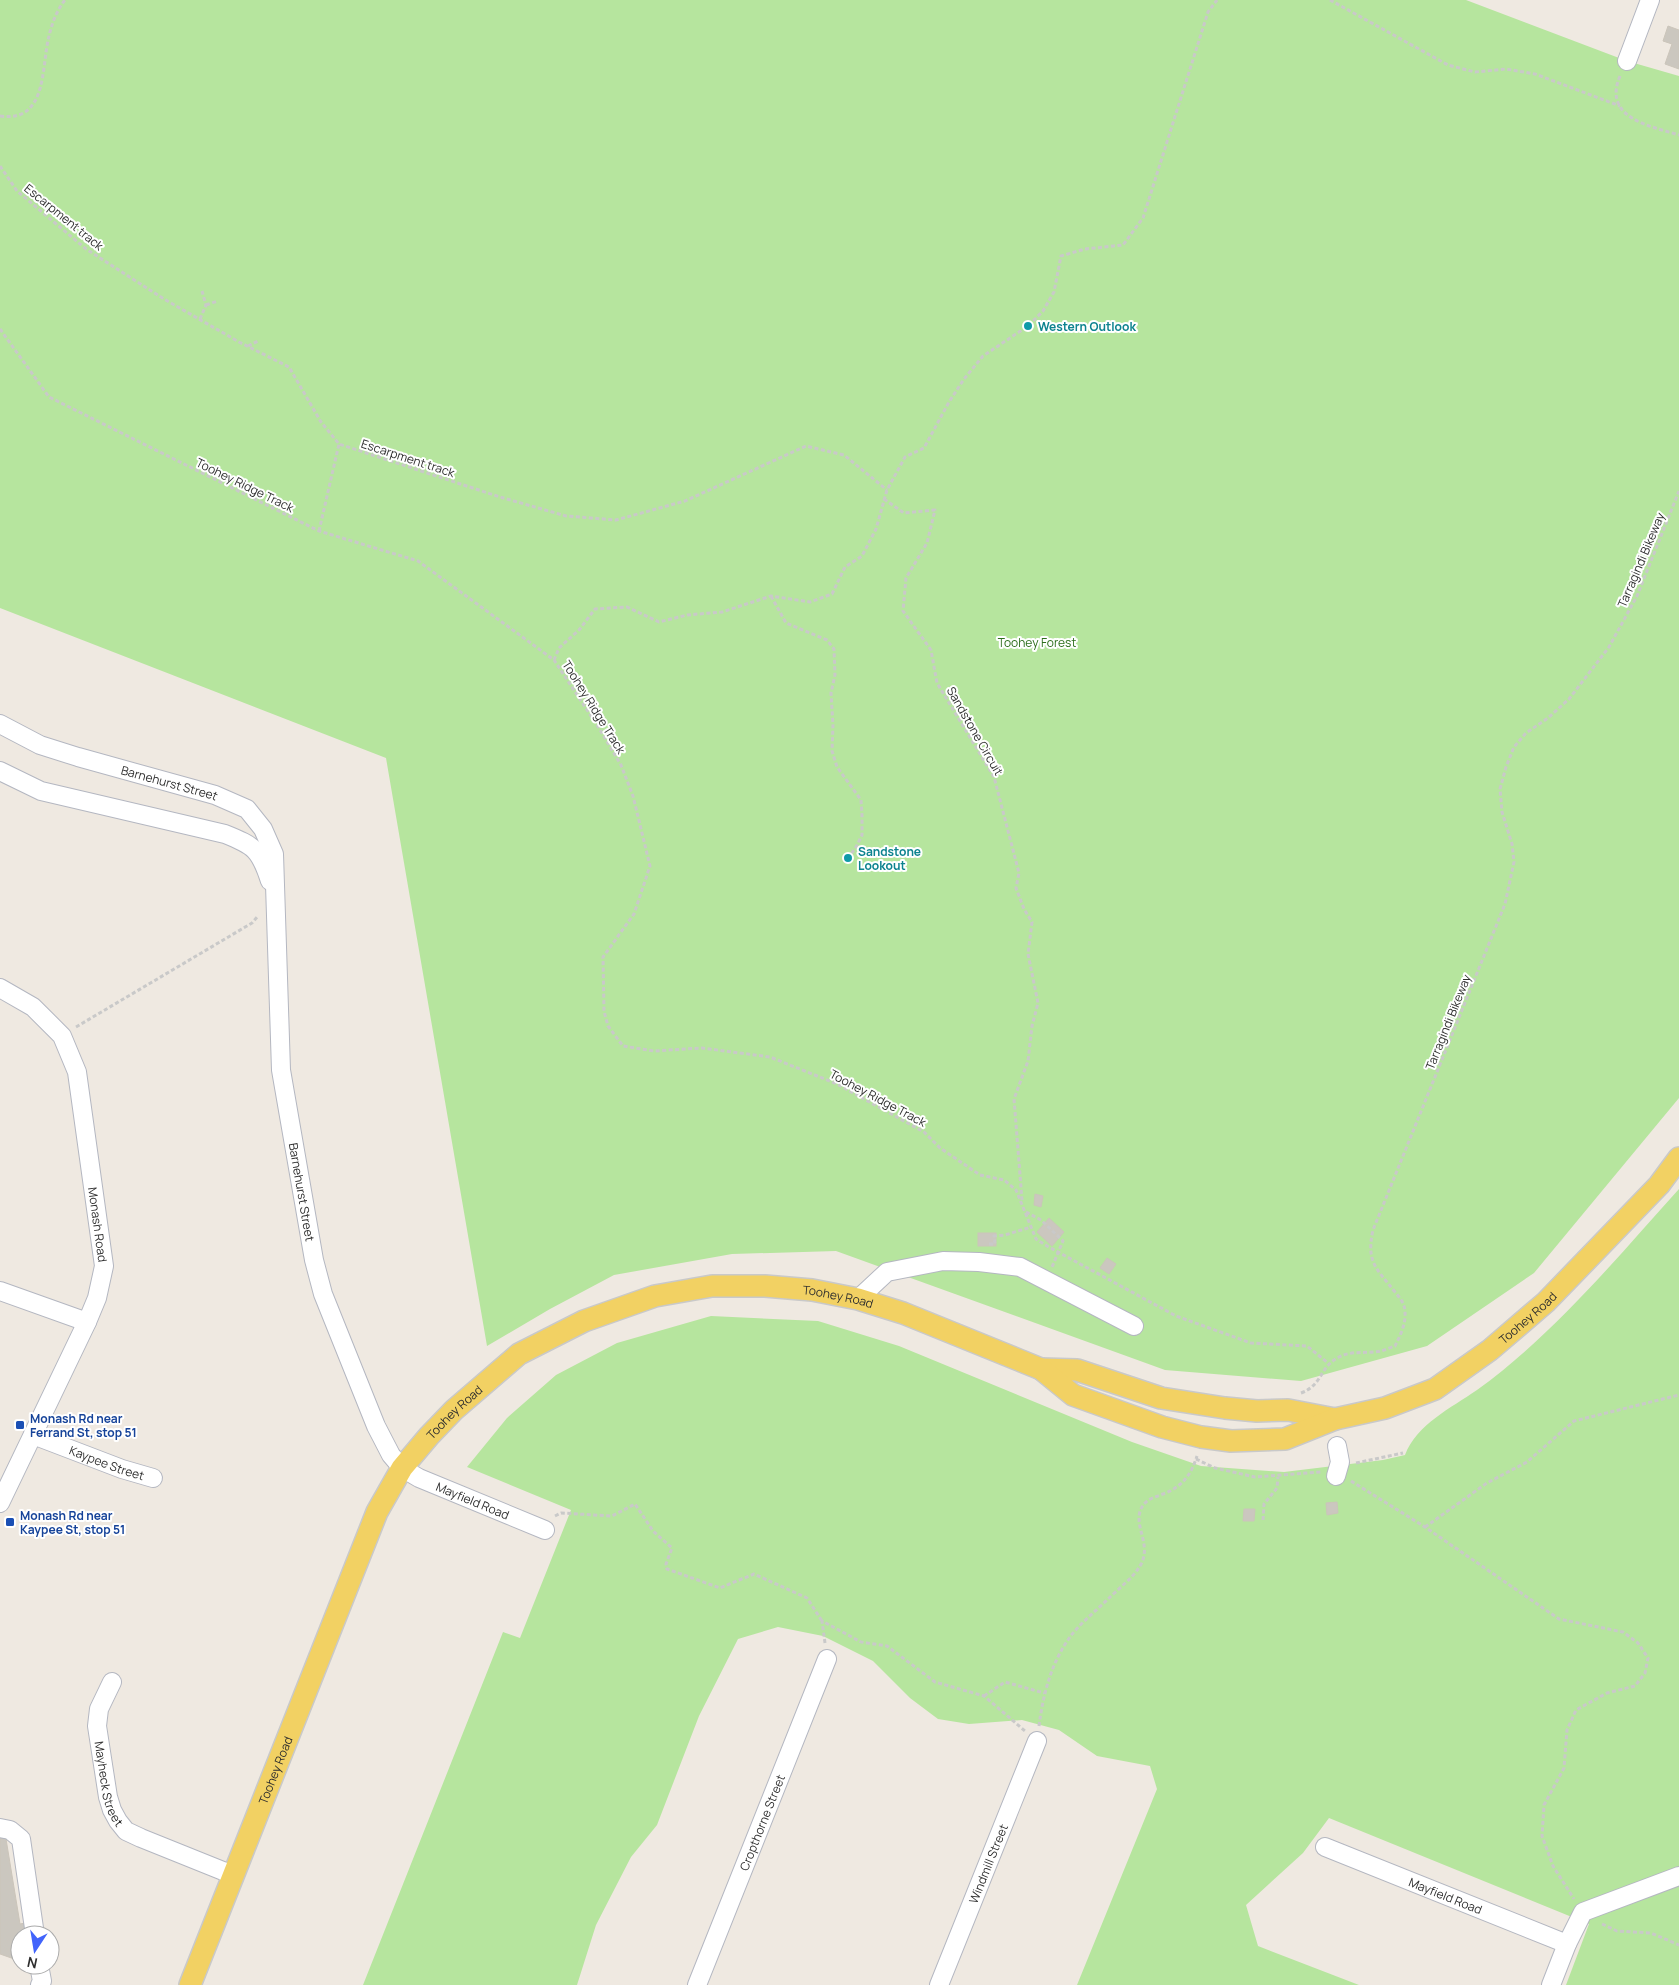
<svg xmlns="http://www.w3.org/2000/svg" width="1679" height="1985" font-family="Manrope,sans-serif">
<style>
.green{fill:#b6e59e}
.building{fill:#cbc7bf;stroke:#cbc5ba}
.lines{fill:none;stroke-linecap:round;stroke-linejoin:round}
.minor-casing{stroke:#b4b7c1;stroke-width:20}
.major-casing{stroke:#c9c9c9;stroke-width:24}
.path{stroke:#c9c9c9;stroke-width:3;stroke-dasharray:4 2.5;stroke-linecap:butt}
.minor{stroke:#fff;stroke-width:18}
.major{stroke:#f2d163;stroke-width:21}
.culture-dot{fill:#0f9aa8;stroke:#fff;stroke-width:2}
.transit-dot{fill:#1a4fb4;stroke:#fff;stroke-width:2}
.labels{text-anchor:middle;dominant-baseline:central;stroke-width:4;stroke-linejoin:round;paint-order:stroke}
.street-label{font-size:12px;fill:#2e2e2e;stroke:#fff}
.culture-label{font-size:12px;font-weight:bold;fill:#0d838f;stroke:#fff;text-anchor:start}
.park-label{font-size:12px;fill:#2c6e1b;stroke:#fff}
.transit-label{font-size:12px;font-weight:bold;fill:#164399;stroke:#fff;text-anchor:start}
</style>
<rect width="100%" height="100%" fill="#efe9e1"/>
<g class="green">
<polygon points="0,0 1466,0 1627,61 1679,76 1679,1098 1534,1273 1427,1346 1301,1381 1165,1370 836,1251 732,1254 614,1275 550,1309 487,1346 386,758 0,608"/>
<path d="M1679 1189V1985H1566L1589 1924 1329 1818 1303 1853 1246 1905 1258 1946 1359 1985H1077L1157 1789 1150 1766 1097 1756 1059 1730 1022 1720 969 1724 938 1719 910 1698 873 1661 823 1636 778 1627 738 1639 699 1716 657 1825 631 1857 596 1925 577 1985H363L503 1632 520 1638 571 1510 467 1467 507 1418 556 1375 617 1343 711 1316 818 1321 899 1346 1132 1442 1201 1466 1284 1472 1383 1460 1405 1455C1417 1424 1451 1408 1477 1390 1554 1334 1615 1260 1679 1189Z"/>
</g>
<g class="building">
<polygon points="1668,26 1679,30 1679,69 1665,64 1672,44 1663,41"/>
<polygon points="1035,1194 1043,1196 1041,1207 1034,1205"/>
<polygon points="1049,1218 1064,1232 1052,1246 1037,1232"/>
<rect x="978" y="1233" width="18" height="13"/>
<polygon points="1107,1258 1116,1264 1109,1274 1100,1268"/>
<polygon points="1337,1502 1338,1513 1327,1515 1326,1503"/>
<polygon points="1244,1509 1255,1509 1254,1521 1243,1521"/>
<polygon points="0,1836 6,1839 20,1924 25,1923 27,1935 20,1935 20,1961 0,1954"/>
</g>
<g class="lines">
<g class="minor-casing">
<g id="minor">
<polyline points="1627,61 1650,0"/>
<path id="s1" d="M0 724 40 745 78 757 215 795 247 809 263 829 274 854 281 1070 314 1260 323 1294 376 1426 391 1455 402 1468 419 1478 545 1530"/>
<path d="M0 771 41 791 225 834C255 846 260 850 270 881"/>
<path id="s2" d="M0 988 33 1007 62 1036 77 1072 104 1266 97 1298 87 1322 0 1503"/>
<polyline points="0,1291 87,1322"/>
<polyline points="858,1299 887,1272 943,1261 979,1262 1020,1267 1134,1326"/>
<path id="s3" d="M33 1435 122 1469 153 1478"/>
<polyline points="1336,1476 1340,1462 1337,1446"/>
<path id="s4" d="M112 1682 99 1709 97 1726 108 1797 112 1810 118 1821 126 1831 141 1838 233 1875"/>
<polyline points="0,1828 10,1830 21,1839 35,1935"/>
<path id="s5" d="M1325 1847 1567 1944"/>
<polyline points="39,1965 42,1981 40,1985"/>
<path id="s6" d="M697 1985 827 1659"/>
<path id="s7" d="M939 1985 1037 1741"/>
<polyline points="1551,1985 1567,1944 1583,1912 1679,1876"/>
</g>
</g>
<g class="major-casing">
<g id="major">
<polyline points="1041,1369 1077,1370 1161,1398 1225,1408 1257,1411 1288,1410 1335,1419"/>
<path id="s8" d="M190 1985 377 1512 402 1468 429 1436 454 1410 519 1354 584 1321 655 1296 712 1286H765L812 1290 858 1299 903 1313 1041 1369 1073 1395 1162 1427 1201 1437 1231 1441 1285 1439 1335 1419 1385 1408 1435 1389 1490 1350 1546 1302 1659 1185 1679 1158"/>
</g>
</g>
<g class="path">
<polyline points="1330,0 1448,65 1475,72 1506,69 1535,74 1620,106"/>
<path d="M1620 76C1602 118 1650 126 1679 135"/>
<path d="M0 116C48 123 41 67 49 36 52 23 57 10 65 0"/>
<polyline points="0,166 17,191 86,249 164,299 239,342 289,367 321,422 339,444 500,497 566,516 616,520 685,501 806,446 844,455 887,490"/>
<polyline points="206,305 218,301"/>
<polyline points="200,319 206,305 202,291"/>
<polyline points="0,329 49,397 319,531 418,561 554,660 599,728 621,765 633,796 650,866 634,914 603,957 604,1011 608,1026 623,1046 654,1051 702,1048 770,1057 837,1084 924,1132 940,1148 980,1175 1004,1180 1016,1190 1036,1239 1047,1246 1176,1316 1251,1343 1307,1346 1328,1363"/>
<polyline points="248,346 258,341"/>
<polyline points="884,499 904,513 935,510 927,543 906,578 903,611 931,650 937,683 994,777 1019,873 1016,888 1024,909 1032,922 1028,954 1038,1003 1032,1026 1028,1061 1014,1099 1022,1200"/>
<polyline points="319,531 339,444"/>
<polyline points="771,596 786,623 827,640 834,649 835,675 831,693 833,725 832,751 837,767 861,800 862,815 862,835 856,847 848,858"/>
<polyline points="554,660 559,648 579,630 595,609 627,607 659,622 687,615 722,612 771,596 810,602 832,594 845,567 862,556 876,529 887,490 905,457 924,448 949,402 964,379 983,356 1028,326 1043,311 1054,292 1061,256 1085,249 1123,245 1143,218 1208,12 1217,0"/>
<polyline points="76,1027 252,923 258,916"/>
<polyline points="1026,1212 1041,1220 1063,1241 1052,1267"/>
<polyline points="989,1244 995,1244 994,1236 1005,1235 1031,1227"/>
<path d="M1301 1393C1323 1385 1319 1367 1339 1357 1352 1350 1367 1354 1381 1351 1385 1350 1391 1347 1395 1346 1400 1336 1406 1324 1405 1312 1405 1304 1400 1298 1395 1292 1376 1268 1366 1262 1373 1230L1505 904 1514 862 1512 844 1502 812 1500 789 1506 767 1514 747 1526 733 1548 718 1569 699 1609 647 1637 596 1679 491"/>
<polyline points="1196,1459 1215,1468 1255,1477 1321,1472"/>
<polyline points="1356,1463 1403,1453"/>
<polyline points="1351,1481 1425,1527 1559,1619 1623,1632 1638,1643 1648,1658 1645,1673 1635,1686 1607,1693 1576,1710 1567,1730 1564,1768 1544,1805 1542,1836 1553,1866 1574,1899"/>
<polyline points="555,1516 561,1513 612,1516 635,1504 653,1531 672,1548 666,1564 667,1569 720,1588 754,1574 807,1598 822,1621"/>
<polyline points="1263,1520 1264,1504 1277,1488 1278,1477"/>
<polyline points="1425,1527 1487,1483 1527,1462 1574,1421 1679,1395"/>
<polyline points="825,1643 822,1621 861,1642 887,1646 935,1682 984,1696 1025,1731"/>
<polyline points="984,1696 1005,1682 1044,1693"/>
<path d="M1039 1726C1043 1695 1051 1663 1070 1637 1080 1623 1096 1611 1108 1599 1118 1589 1133 1578 1140 1566 1154 1543 1129 1523 1144 1504 1149 1498 1156 1497 1163 1494 1182 1487 1191 1475 1197 1456"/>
<polyline points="1602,1924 1617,1931 1651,1933 1679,1945"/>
</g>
<use href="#minor" class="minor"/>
<use href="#major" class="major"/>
</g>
<g class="culture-dot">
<circle cx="1028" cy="326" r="5"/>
<circle cx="848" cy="858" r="5"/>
</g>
<g class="transit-dot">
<rect x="15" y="1420" width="10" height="10" rx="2.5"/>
<rect x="5" y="1517" width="10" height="10" rx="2.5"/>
</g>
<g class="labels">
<g class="street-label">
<text transform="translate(64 217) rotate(39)">Escarpment track</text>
<text transform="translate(408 458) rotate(18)">Escarpment track</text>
<text transform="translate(245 485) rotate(26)">Toohey Ridge Track</text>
<text transform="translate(1641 560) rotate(-67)">Tarragindi Bikeway</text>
<text transform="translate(594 707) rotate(58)">Toohey Ridge Track</text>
<text transform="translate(975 731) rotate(60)">Sandstone Circuit</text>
<text stroke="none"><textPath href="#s1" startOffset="180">Barnehurst Street</textPath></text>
<text transform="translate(1448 1022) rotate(-68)">Tarragindi Bikeway</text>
<text transform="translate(878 1098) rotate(28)">Toohey Ridge Track</text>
<text stroke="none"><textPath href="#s1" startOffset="655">Barnehurst Street</textPath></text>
<text stroke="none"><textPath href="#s2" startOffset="272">Monash Road</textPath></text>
<text stroke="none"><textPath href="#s8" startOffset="1056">Toohey Road</textPath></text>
<text stroke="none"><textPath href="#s8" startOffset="1808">Toohey Road</textPath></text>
<text stroke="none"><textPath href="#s8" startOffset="636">Toohey Road</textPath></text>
<text stroke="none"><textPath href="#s3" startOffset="79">Kaypee Street</textPath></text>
<text stroke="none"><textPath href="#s1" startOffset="1029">Mayfield Road</textPath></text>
<text stroke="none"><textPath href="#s8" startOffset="231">Toohey Road</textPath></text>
<text stroke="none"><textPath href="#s4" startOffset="106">Mayheck Street</textPath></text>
<text stroke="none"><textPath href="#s6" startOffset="175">Cropthorne Street</textPath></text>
<text stroke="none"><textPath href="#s7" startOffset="131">Windmill Street</textPath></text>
<text stroke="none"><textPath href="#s5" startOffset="130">Mayfield Road</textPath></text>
</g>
<g class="culture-label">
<text x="1038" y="326">Western Outlook</text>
<text x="858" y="851">Sandstone<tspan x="858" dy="14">Lookout</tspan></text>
</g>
<g class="park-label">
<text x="1037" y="642">Toohey Forest</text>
</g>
<g class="transit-label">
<text x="30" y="1418">Monash Rd near<tspan x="30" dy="14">Ferrand St, stop 51</tspan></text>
<text x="20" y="1515">Monash Rd near<tspan x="20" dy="14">Kaypee St, stop 51</tspan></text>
</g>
</g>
<g transform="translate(35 1950) rotate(192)"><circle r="24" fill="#ffffff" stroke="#ababab"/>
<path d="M0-4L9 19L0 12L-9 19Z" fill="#4264fb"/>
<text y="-8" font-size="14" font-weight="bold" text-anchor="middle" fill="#2e2e2e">N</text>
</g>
</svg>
